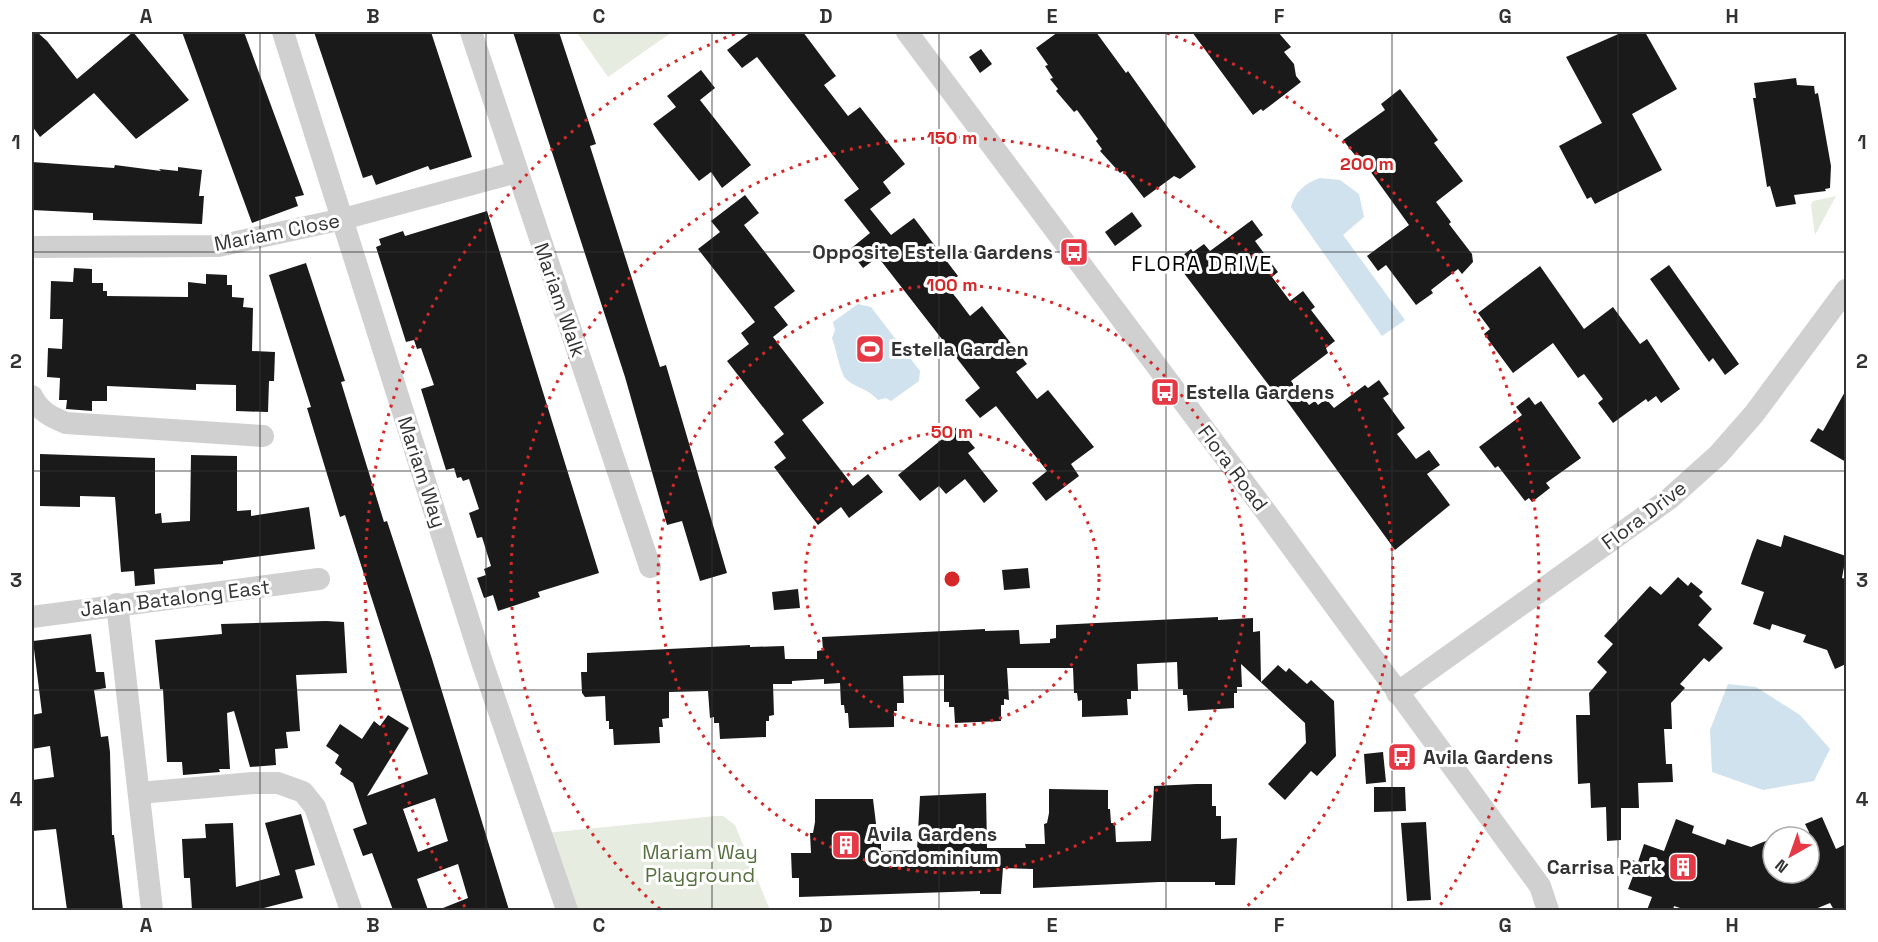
<svg xmlns="http://www.w3.org/2000/svg" width="1878" height="942" font-family="'Space Grotesk',sans-serif">
<style>
.green{fill:#e6ecdf}
.water{fill:#cfe2ee}
.building{fill:#1a1a1a;fill-rule:evenodd}
.lines{fill:none;stroke-linecap:round;stroke-linejoin:round}
.minor{stroke:#d0d0d0;stroke-width:22}
.grid{fill:none;stroke:#333;stroke-width:1.5;stroke-opacity:0.55}
.ring{fill:none;stroke:#d62828;stroke-width:3;stroke-dasharray:3 6}
.labels{text-anchor:middle;dominant-baseline:central;stroke-width:6;stroke-linejoin:round;paint-order:stroke}
.street-label{font-size:20px;fill:#333;stroke:#fff}
.poi-label{font-size:20px;font-weight:bold;fill:#333;stroke:#fff;text-anchor:start}
.park-label{font-size:20px;fill:#56703f;stroke:#fff}
.neighbourhood-label{font-size:21px;letter-spacing:1.5px;fill:#000;stroke:#fff}
.centre{fill:#d62828;stroke:#fff;stroke-width:3}
.ring-label{font-size:18px;text-anchor:middle;font-weight:bold;fill:#d62828;stroke:#fff;stroke-width:6;stroke-linejoin:round;paint-order:stroke}
.neatline{fill:none;stroke:#333;stroke-width:2}
.grid-label{font-size:20px;text-anchor:middle;font-weight:bold;fill:#333}
</style>
<rect width="100%" height="100%" fill="#fff"/>
<g class="green">
<polygon points="581,32 672,32 608,77 578,34"/>
<polygon points="1836,196 1815,235 1811,205 1813,201"/>
<polygon points="716,816 723,816 735,825 770,910 571,910 545,833"/>
</g>
<g class="water">
<path d="M1320 178 1340 180 1359 194 1364 217 1343 235 1405 320 1382 336 1291 207C1295 192 1305 183 1320 178Z"/>
<path d="M858 304 871 307 920 371 919 381 891 401 886 398 878 400C866 387 855 388 846 379 840 373 836 348 832 338L835 330 833 322Z"/>
<polygon points="1728,684 1756,687 1800,715 1830,749 1814,781 1763,790 1712,772 1710,730"/>
</g>
<g class="building">
<polygon points="32,32 37,32 47,41 77,79 133,32 189,100 136,139 94,93 40,137 32,126"/>
<polygon points="182,32 244,32 304,195 295,197 298,206 252,223"/>
<polygon points="314,32 431,32 472,157 430,170 428,166 376,185 372,175 363,178"/>
<polygon points="513,32 559,32 596,144 590,146 660,367 666,365 727,573 700,581 682,521 667,525 625,377"/>
<polygon points="751,32 803,32 836,76 824,85 848,116 860,107 905,164 883,182 891,193 870,209 891,235 914,218 958,276 946,285 958,300 970,316 982,306 1027,364 1016,372 1037,399 1048,390 1094,447 1071,464 1079,476 1046,501 1032,483 1047,471 996,406 980,418 965,400 980,388 878,257 863,268 849,250 870,233 844,200 859,189 757,57 742,68 727,50"/>
<polygon points="1058,32 1096,32 1126,73 1128,71 1196,167 1180,179 1174,176 1144,198 1123,171 1120,173 1100,151 1102,149 1096,141 1098,139 1077,110 1074,112 1056,91 1058,89 1050,79 1053,78 1045,66 1048,65 1036,48"/>
<polygon points="1192,32 1278,32 1291,47 1284,52 1294,64 1296,76 1301,82 1263,111 1261,109 1253,115"/>
<polygon points="1623,32 1645,32 1677,89 1632,114 1662,170 1595,204 1591,197 1587,199 1559,146 1602,123 1566,57"/>
<polygon points="981,49 992,64 980,73 969,57"/>
<polygon points="701,70 715,88 700,100 751,165 722,188 711,172 699,181 653,124 676,107 667,96"/>
<polygon points="1796,78 1797,85 1814,86 1815,94 1818,93 1831,166 1830,188 1825,189 1826,191 1794,195 1796,204 1776,207 1770,186 1767,187 1753,98 1756,98 1754,83"/>
<polygon points="1400,89 1438,140 1434,143 1463,181 1436,202 1451,222 1449,224 1472,254 1473,262 1462,274 1458,269 1431,290 1433,293 1416,305 1386,265 1378,271 1367,256 1409,225 1360,157 1358,159 1343,140 1385,110 1381,104"/>
<polygon points="32,162 114,168 115,165 161,171 159,169 178,171 178,167 202,170 199,196 204,196 202,224 93,220 93,213 32,210"/>
<polygon points="745,195 759,213 744,225 795,291 774,307 788,325 773,337 824,403 802,420 853,486 868,474 883,492 849,518 841,507 818,525 798,499 774,467 786,458 774,442 784,434 727,361 749,344 741,333 755,322 698,249 720,232 711,221"/>
<polygon points="487,211 599,573 538,592 540,597 498,611 493,595 484,598 477,578 486,575 484,569 491,566 482,537 477,538 469,513 479,509 469,479 463,481 461,477 457,478 454,468 446,470 421,389 434,385 421,348 417,349 414,340 406,342 376,247 381,245 379,239 403,231 405,236"/>
<polygon points="1132,212 1142,226 1115,246 1105,232"/>
<polygon points="1252,220 1263,235 1255,241 1278,272 1272,277 1290,301 1303,291 1315,307 1311,310 1335,341 1326,348 1328,353 1291,381 1309,405 1315,401 1318,405 1326,399 1334,408 1365,385 1368,388 1379,380 1389,394 1383,398 1405,428 1397,434 1416,459 1429,450 1440,465 1427,474 1450,505 1395,550 1284,397 1280,400 1177,264 1183,255 1191,249 1193,252 1204,244 1210,251"/>
<path d="M306 263 345 381 341 382 384 522 387 521 432 659 509 910H438L468 898 458 864 417 879 428 910H393L372 853 363 856 353 829 367 824 353 783 340 774 342 769 335 763 339 755 326 746 340 724 362 739 374 721 380 726 388 715 409 728 367 796 428 774 345 515 340 517 307 408 311 407 269 275ZM435 798 448 841 418 852 403 809Z"/>
<polygon points="1669,265 1739,364 1725,375 1713,358 1709,362 1650,279"/>
<polygon points="1540,266 1584,329 1613,307 1640,344 1647,339 1680,389 1661,403 1656,396 1648,402 1646,399 1613,423 1598,403 1603,399 1584,374 1578,378 1553,343 1513,373 1484,334 1490,329 1478,313"/>
<polygon points="74,268 92,269 92,283 103,283 103,291 107,291 107,296 188,297 188,282 206,284 206,274 227,275 227,285 232,285 232,297 244,298 243,307 253,308 252,351 275,352 274,381 269,381 268,412 236,411 236,385 196,384 196,390 107,386 107,401 92,401 92,411 66,409 67,400 59,400 60,378 47,377 48,348 62,349 63,319 50,319 51,281 73,282"/>
<polygon points="1846,390 1846,462 1810,441 1818,428 1823,431"/>
<polygon points="1529,397 1535,405 1541,401 1581,458 1546,483 1550,488 1532,502 1529,498 1525,501 1498,466 1495,468 1479,447 1522,415 1516,407"/>
<polygon points="957,427 975,448 968,453 998,491 984,503 965,479 946,494 939,486 920,501 898,475"/>
<polygon points="40,454 155,458 155,514 161,513 162,523 190,521 191,455 237,456 237,511 251,510 251,516 309,507 315,549 223,561 223,564 154,569 155,584 135,586 134,571 121,572 115,497 80,496 80,507 40,506"/>
<polygon points="1784,535 1846,556 1842,578 1846,579 1846,664 1835,669 1827,650 1803,642 1806,635 1772,624 1770,630 1753,624 1764,592 1741,584 1752,552 1757,539 1781,547"/>
<polygon points="1028,568 1030,588 1004,590 1002,570"/>
<polygon points="1678,577 1688,586 1691,582 1703,592 1699,596 1712,609 1698,625 1723,648 1709,662 1704,658 1680,684 1685,688 1671,703 1672,729 1664,729 1666,764 1672,764 1673,782 1638,783 1639,808 1621,808 1621,840 1607,841 1606,807 1591,808 1590,783 1578,784 1576,715 1590,715 1589,693 1607,672 1597,662 1613,644 1604,636 1650,586 1661,595"/>
<polygon points="798,589 800,608 774,610 772,592"/>
<polygon points="1218,617 1218,620 1253,618 1253,632 1260,631 1261,682 1278,665 1286,672 1289,668 1307,684 1311,680 1334,701 1336,756 1317,776 1311,771 1285,800 1268,784 1306,743 1305,723 1241,664 1242,687 1237,687 1237,693 1234,693 1234,708 1188,711 1187,695 1183,695 1183,689 1178,689 1177,662 1137,664 1138,691 1131,691 1131,699 1127,699 1128,715 1082,717 1082,700 1078,701 1077,693 1074,693 1073,668 1007,668 1009,700 1004,699 1004,705 1001,705 1001,721 955,723 954,707 949,707 949,702 944,702 944,675 903,676 904,703 897,703 897,711 894,711 894,727 849,728 848,713 845,713 844,705 841,705 840,683 824,684 824,679 792,681 792,684 773,684 774,715 769,716 769,721 766,721 766,737 720,739 719,723 714,723 714,717 710,718 708,691 669,692 669,718 662,719 663,727 659,727 660,743 614,745 613,729 609,729 609,721 606,721 605,696 585,697 582,693 581,672 587,672 587,653 750,645 750,647 784,646 785,659 817,659 817,651 823,650 822,637 985,629 985,631 1019,630 1020,644 1050,643 1050,639 1056,638 1056,625"/>
<polygon points="326,621 344,622 347,673 296,675 300,731 286,732 288,748 275,749 276,765 250,767 234,711 227,713 230,769 219,769 220,772 183,775 182,762 167,762 163,689 160,689 155,640 222,634 221,624"/>
<polygon points="91,634 96,672 104,672 106,688 94,690 101,737 108,736 110,752 112,835 114,835 123,910 67,910 56,829 32,831 32,780 54,777 50,746 32,749 32,715 42,713 33,641"/>
<polygon points="1383,752 1386,782 1366,784 1364,754"/>
<polygon points="1196,784 1212,784 1212,806 1216,806 1216,816 1221,816 1221,839 1237,838 1235,885 1215,885 1215,882 1159,882 1033,888 1033,869 1003,868 1001,894 980,894 980,891 799,897 799,878 792,878 791,853 811,853 810,833 813,833 815,822 815,799 873,799 877,832 881,832 881,851 917,850 920,796 986,793 987,848 1026,848 1025,844 1045,844 1044,824 1047,823 1049,813 1049,789 1108,790 1108,809 1110,809 1111,823 1115,823 1116,842 1151,841 1154,786"/>
<polygon points="1374,787 1405,787 1406,811 1374,812"/>
<polygon points="301,814 315,865 295,870 303,898 256,910 192,910 190,878 184,878 182,839 206,838 205,824 233,823 236,887 280,875 265,823"/>
<polygon points="1822,817 1836,849 1846,844 1846,910 1834,910 1830,903 1813,910 1686,910 1674,906 1673,910 1647,910 1652,897 1628,889 1633,876 1627,874 1632,860 1638,862 1644,844 1664,851 1676,819 1694,826 1692,833 1725,845 1727,839 1751,847 1773,838 1773,873 1809,873 1809,832 1805,824"/>
<polygon points="1426,822 1431,900 1407,901 1401,823"/>
</g>
<g class="lines">
<g class="minor">
<polyline points="283,32 482,662 567,910"/>
<polyline points="471,32 650,567"/>
<polyline points="907,32 1266,512 1540,886 1548,910"/>
<polyline points="32,247 218,246 343,219 517,172"/>
<path d="M32 396C39 411 51 417 66 423L263 436"/>
<polyline points="117,604 152,910"/>
<polyline points="32,617 319,579"/>
<polyline points="1397,693 1669,499 1718,455 1754,414 1846,290"/>
<polyline points="139,793 253,783 278,783 303,792 315,807 351,910"/>
</g>
</g>
<path class="grid" d="M260 32V910M486 32V910M712 32V910M939 32V910M1166 32V910M1392 32V910M1618 32V910M32 252H1846M32 471H1846M32 690H1846"/>
<g class="ring">
<circle cx="952" cy="579" r="147"/>
<circle cx="952" cy="579" r="294"/>
<path d="M660 909A441 441 0 1 1 1244 909"/>
<path d="M465 907A587 587 0 0 1 737 33M1167 33A587 587 0 0 1 1439 907"/>
</g>
<defs>
<g id="bus-square" transform="scale(1.5)"><rect x="-9" y="-9" width="18" height="18" rx="4" fill="#e63946" stroke="#fff"/><path d="M-5-6H5V4H4V6H2V4H-2V6H-4V4H-5ZM-3.5-4V0h7V-4ZM-3.5 1.2v1.5H-2V1.2ZM2 1.2v1.5H3.5V1.2Z" fill="#fff"/></g>
<g id="stadium-square" transform="scale(1.5)"><rect x="-9" y="-9" width="18" height="18" rx="4" fill="#e63946" stroke="#fff"/><path d="M0-5a6.5 5 0 1 0 0 10a6.5 5 0 1 0 0-10ZM-3.5-1.8h7v3.6h-7Z" fill="#fff"/></g>
<g id="building-square" transform="scale(1.5)"><rect x="-9" y="-9" width="18" height="18" rx="4" fill="#e63946" stroke="#fff"/><path d="M-4-6H4V6H1V3H-1V6H-4ZM-2.5-4.3h1.7v1.8h-1.7ZM.8-4.3h1.7v1.8H.8ZM-2.5-1h1.7V.8h-1.7ZM.8-1h1.7V.8H.8Z" fill="#fff"/></g>
</defs>
<g fill-rule="evenodd">
<use href="#bus-square" x="1074" y="252"/>
<use href="#stadium-square" x="870" y="349"/>
<use href="#bus-square" x="1165" y="392"/>
<use href="#bus-square" x="1402" y="757"/>
<use href="#building-square" x="846" y="845"/>
<use href="#building-square" x="1683" y="867"/>
</g>
<g class="labels">
<g class="street-label">
<text transform="translate(277 232) rotate(-11)">Mariam Close</text>
<text transform="translate(560 300) rotate(71)">Mariam Walk</text>
<text transform="translate(1233 468) rotate(53)">Flora Road</text>
<text transform="translate(422 472) rotate(72)">Mariam Way</text>
<text transform="translate(1644 515) rotate(-37)">Flora Drive</text>
<text transform="translate(175 598) rotate(-7)">Jalan Batalong East</text>
</g>
<g class="poi-label">
<text x="1053" y="252" text-anchor="end">Opposite Estella Gardens</text>
<text x="891" y="349">Estella Garden</text>
<text x="1186" y="392">Estella Gardens</text>
<text x="1423" y="757">Avila Gardens</text>
<text x="867" y="834">Avila Gardens<tspan x="867" dy="23">Condominium</tspan></text>
<text x="1662" y="867" text-anchor="end">Carrisa Park</text>
</g>
<g class="park-label">
<text x="700" y="852">Mariam Way<tspan x="700" dy="23">Playground</tspan></text>
</g>
<g class="neighbourhood-label">
<text x="1202" y="263">FLORA DRIVE</text>
</g>
</g>
<circle cx="952" cy="579" r="9" class="centre"/>
<g class="ring-label">
<text x="952" y="144">150 m</text>
<text x="1367" y="170">200 m</text>
<text x="952" y="291">100 m</text>
<text x="952" y="438">50 m</text>
</g>
<rect width="1878" height="942" fill="none" stroke="#ffffff" stroke-width="66"/>
<g transform="translate(1791 855) rotate(220)"><circle r="28" fill="#ffffff" stroke="#adadad" stroke-width="1.5"/>
<path d="M0-4.5L10 22L0 15L-10 22Z" fill="#e63946"/>
<text y="-9" font-size="16" font-weight="bold" text-anchor="middle" fill="#333333">N</text>
</g>
<rect x="33" y="33" width="1812" height="876" class="neatline"/>
<g class="grid-label">
<text x="146" y="23">A</text>
<text x="373" y="23">B</text>
<text x="599" y="23">C</text>
<text x="826" y="23">D</text>
<text x="1052" y="23">E</text>
<text x="1279" y="23">F</text>
<text x="1505" y="23">G</text>
<text x="1732" y="23">H</text>
<text x="16" y="149">1</text>
<text x="1862" y="149">1</text>
<text x="16" y="368">2</text>
<text x="1862" y="368">2</text>
<text x="16" y="587">3</text>
<text x="1862" y="587">3</text>
<text x="16" y="806">4</text>
<text x="1862" y="806">4</text>
<text x="146" y="932">A</text>
<text x="373" y="932">B</text>
<text x="599" y="932">C</text>
<text x="826" y="932">D</text>
<text x="1052" y="932">E</text>
<text x="1279" y="932">F</text>
<text x="1505" y="932">G</text>
<text x="1732" y="932">H</text>
</g>
</svg>
